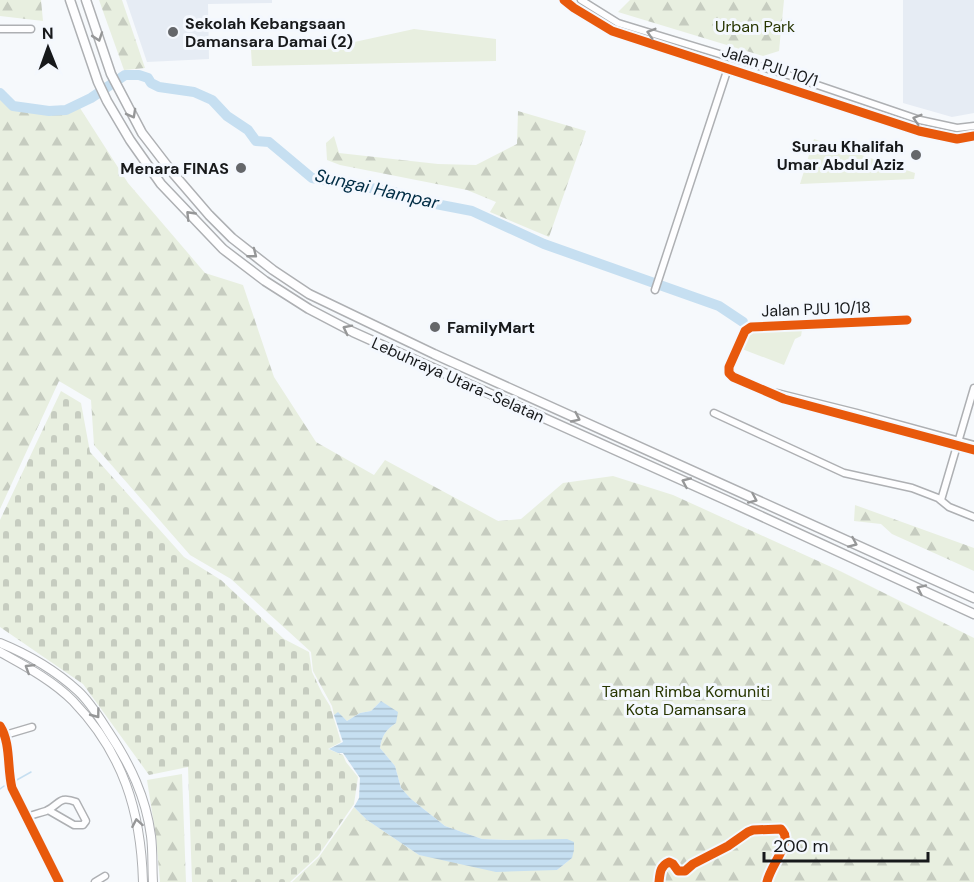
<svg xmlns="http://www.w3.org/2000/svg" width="974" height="882" font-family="'DM Sans',sans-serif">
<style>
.built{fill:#e6ecf4}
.green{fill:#e8efe0}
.forest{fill:url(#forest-firs)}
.cemetery{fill:url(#cemetery-stones)}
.water{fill:url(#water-rules)}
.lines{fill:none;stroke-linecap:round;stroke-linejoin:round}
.stream{stroke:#c6dff1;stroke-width:1.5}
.river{stroke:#c6dff1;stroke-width:10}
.minor-casing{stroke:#aeb0b3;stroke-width:9}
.major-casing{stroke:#aeb0b3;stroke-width:10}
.highway-casing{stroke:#aeb0b3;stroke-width:11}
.minor{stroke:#fefeff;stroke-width:6}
.major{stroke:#fefeff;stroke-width:8}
.highway{stroke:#fefeff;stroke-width:8}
.cycleway-casing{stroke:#f4f8fe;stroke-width:13}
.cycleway{stroke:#e8590c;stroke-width:9}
.oneway{stroke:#969798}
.poi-dot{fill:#65676a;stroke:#f4f8fe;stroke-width:2}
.labels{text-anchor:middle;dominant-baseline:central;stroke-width:6;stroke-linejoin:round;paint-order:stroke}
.poi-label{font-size:16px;font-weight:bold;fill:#17191b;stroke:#f4f8fe;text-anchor:start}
.park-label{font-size:16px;fill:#273500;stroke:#f4f8fe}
.street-label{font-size:16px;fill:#17191b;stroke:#f4f8fe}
.water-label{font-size:18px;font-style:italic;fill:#012d45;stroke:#f4f8fe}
</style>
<defs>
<pattern id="forest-firs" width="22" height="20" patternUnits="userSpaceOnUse" patternTransform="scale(1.5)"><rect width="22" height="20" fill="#e8efe0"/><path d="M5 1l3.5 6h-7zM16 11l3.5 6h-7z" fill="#c6ccc0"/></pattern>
<pattern id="cemetery-stones" width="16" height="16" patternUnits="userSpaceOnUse" patternTransform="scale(1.5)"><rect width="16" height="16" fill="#e8efe0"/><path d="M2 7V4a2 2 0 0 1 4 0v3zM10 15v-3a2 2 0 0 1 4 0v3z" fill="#c6ccc0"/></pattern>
<pattern id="water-rules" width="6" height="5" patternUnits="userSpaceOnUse" patternTransform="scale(1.5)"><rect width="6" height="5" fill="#c6dff1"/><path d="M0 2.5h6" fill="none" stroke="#a9bfce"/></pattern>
</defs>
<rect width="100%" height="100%" fill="#f6f9fc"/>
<g class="built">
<polygon points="126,0 272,0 272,3 208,4 209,59 147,62"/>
<polygon points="903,0 974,0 974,113 952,117 903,103"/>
</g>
<g class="green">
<polygon points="414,29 496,39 496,61 252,66 251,50 329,49 336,46"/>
<polygon points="814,139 915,173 914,179 800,184"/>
<polygon points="802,330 801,336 795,339 784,365 742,349 750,334 754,332"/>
</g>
<g class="forest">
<polygon points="0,0 41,0 43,21 0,16"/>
<polygon points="99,0 122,0 145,68 124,70"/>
<polygon points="630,0 784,0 779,51 763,56 618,12"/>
<path d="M0 98 12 109 50 114 67 113 80 108 128 183 205 273 243 285 274 377 316 442 374 475 385 460 498 521 521 519 563 483 613 476 673 495 840 571 974 638V882H292L319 857 354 807 367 820 419 855 557 870 572 858 507 840 482 839 445 826 411 799 401 788 395 766 380 748C382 735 386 730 396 723L389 707 381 701 371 711 360 713 347 721 338 713 334 715 332 706 313 671 311 652 231 579 190 555 94 445 91 400 59 381 0 509Z"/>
<polygon points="518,111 586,131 549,237 490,212 496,202 467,190 340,165 327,160 326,143 334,136 339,153 438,164 476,165 517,144"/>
<polygon points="855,505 974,548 974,571 892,534 881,524 854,521"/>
<polygon points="182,774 186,882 160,882 156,837 147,780"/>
</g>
<polygon class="cemetery" points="61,391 81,403 90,452 184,557 221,580 284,639 309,652 312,672 322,693 330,706 341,742 328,749 343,755 346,762 358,777 354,804 318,856 290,882 192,882 188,767 149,775 83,684 0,627 0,520"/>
<path class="water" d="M381 701 398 712 396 723C386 730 382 735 380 748L395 766 401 788 411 799 445 826 482 839 507 840 567 839 574 842V850L572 858 557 870 496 872 419 855 367 820 354 807 359 798 360 778 343 753H338L329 749 343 742 334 715 338 712 347 721 360 713 371 711Z"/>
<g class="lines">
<g class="stream">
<polyline points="15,781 31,772"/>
<polyline points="0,789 4,786"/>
</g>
<polyline class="river" points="0,93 13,106 49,111 66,110 91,98 125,75 139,75 148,78 151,83 159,87 194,92 212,100 227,116 248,130 256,141 269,142 312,178 394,192 415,200 472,211 544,244 719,306 743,322"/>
<g class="minor-casing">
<g id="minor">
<polyline points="564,0 574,8 612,31 919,131 957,139 974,136"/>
<polyline points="581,0 618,23 788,75 920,120 957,128 974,126"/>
<polyline points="0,29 31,29"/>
<polyline points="655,290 728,68"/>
<polyline points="907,320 751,327 745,331 729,367 729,373 733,377 784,399 974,450"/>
<polyline points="777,393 857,413 974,445"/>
<polyline points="714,413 844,473 912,488 938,498 949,507 974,517"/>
<polyline points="941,500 974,388"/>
<path d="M0 726C11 743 7 768 12 788L59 882"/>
<polyline points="5,735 32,727"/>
<path d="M26 817C33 815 39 813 46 811 60 805 58 795 76 802L86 821 83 825H74L48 810"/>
<polyline points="95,882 105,876"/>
</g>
</g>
<g class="major-casing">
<g id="major">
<path d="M0 643C27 654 56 671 78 691 90 702 99 717 108 731 130 764 146 797 151 836 153 851 152 867 153 882"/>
<path d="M0 652C25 666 52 680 73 701 123 753 141 811 143 882"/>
</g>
</g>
<g class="highway-casing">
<g id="highway">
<polyline points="70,0 98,82 107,101 130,140 161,184 223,249 265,281 309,309 353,332 726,500 974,614"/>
<polyline points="86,0 111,74 142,133 172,172 209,215 232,238 273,270 309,294 434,354 974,598"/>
</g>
</g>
<use href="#minor" class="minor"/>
<use href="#major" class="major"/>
<use href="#highway" class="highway"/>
<g class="cycleway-casing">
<g id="cycleway">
<polyline points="564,0 574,8 612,31 919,131 957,139 974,136"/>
<polyline points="907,320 751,327 745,331 729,367 729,373 733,377 784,399 974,450"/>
<path d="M0 726C11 743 7 768 12 788L59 882"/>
<path d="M659 882C660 873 660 866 669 862L673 864 678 871H685L693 864 728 846 748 832 753 830 781 829C783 832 785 833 785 837 786 849 770 868 767 882"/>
</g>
</g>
<use href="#cycleway" class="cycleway"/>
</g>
<defs><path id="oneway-chevron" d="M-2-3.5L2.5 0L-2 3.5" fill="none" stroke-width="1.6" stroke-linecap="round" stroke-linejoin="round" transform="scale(1.5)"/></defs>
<g class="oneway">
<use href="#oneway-chevron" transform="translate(651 33) rotate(-163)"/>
<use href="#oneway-chevron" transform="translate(98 37) rotate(71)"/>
<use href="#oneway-chevron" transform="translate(132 114) rotate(61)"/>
<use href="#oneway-chevron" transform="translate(917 119) rotate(-163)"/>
<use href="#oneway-chevron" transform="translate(190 215) rotate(-134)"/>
<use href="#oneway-chevron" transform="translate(253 254) rotate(38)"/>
<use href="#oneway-chevron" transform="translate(347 329) rotate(-153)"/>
<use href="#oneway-chevron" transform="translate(576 418) rotate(25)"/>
<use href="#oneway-chevron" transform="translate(686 482) rotate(-156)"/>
<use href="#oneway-chevron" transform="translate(753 499) rotate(24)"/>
<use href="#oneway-chevron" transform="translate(853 543) rotate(24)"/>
<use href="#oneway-chevron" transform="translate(921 589) rotate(-155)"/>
<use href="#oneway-chevron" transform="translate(29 668) rotate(-148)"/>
<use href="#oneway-chevron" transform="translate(96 714) rotate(53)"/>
<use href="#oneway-chevron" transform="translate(137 823) rotate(-100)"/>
</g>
<g class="poi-dot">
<circle cx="173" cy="32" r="6"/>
<circle cx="916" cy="155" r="6"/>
<circle cx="241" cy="168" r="6"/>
<circle cx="435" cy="327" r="6"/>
</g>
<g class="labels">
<g class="poi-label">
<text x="185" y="23">Sekolah Kebangsaan<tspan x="185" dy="18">Damansara Damai (2)</tspan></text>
<text x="904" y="146" text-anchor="end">Surau Khalifah<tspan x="904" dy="18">Umar Abdul Aziz</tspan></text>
<text x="229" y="168" text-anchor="end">Menara FINAS</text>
<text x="447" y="327">FamilyMart</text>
</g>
<g class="park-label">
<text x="755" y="26">Urban Park</text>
<text x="686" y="691">Taman Rimba Komuniti<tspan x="686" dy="18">Kota Damansara</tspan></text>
</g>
<g class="street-label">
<text transform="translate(770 66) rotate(18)">Jalan PJU 10/1</text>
<text transform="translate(816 309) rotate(-2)">Jalan PJU 10/18</text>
<text transform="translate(458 380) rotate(24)">Lebuhraya Utara–Selatan</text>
</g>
<g class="water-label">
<text transform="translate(377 189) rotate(13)">Sungai Hampar</text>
</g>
</g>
<g transform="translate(48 48) rotate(359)" stroke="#f4f8fe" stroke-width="4.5" paint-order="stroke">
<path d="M0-4.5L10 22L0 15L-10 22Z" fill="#17191b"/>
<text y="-9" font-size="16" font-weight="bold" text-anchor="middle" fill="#17191b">N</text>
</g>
<path d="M764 852v9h164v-9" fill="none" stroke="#17191b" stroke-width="3"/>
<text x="773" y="852" font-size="18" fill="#17191b" stroke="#f4f8fe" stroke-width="4.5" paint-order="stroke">200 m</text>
</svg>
